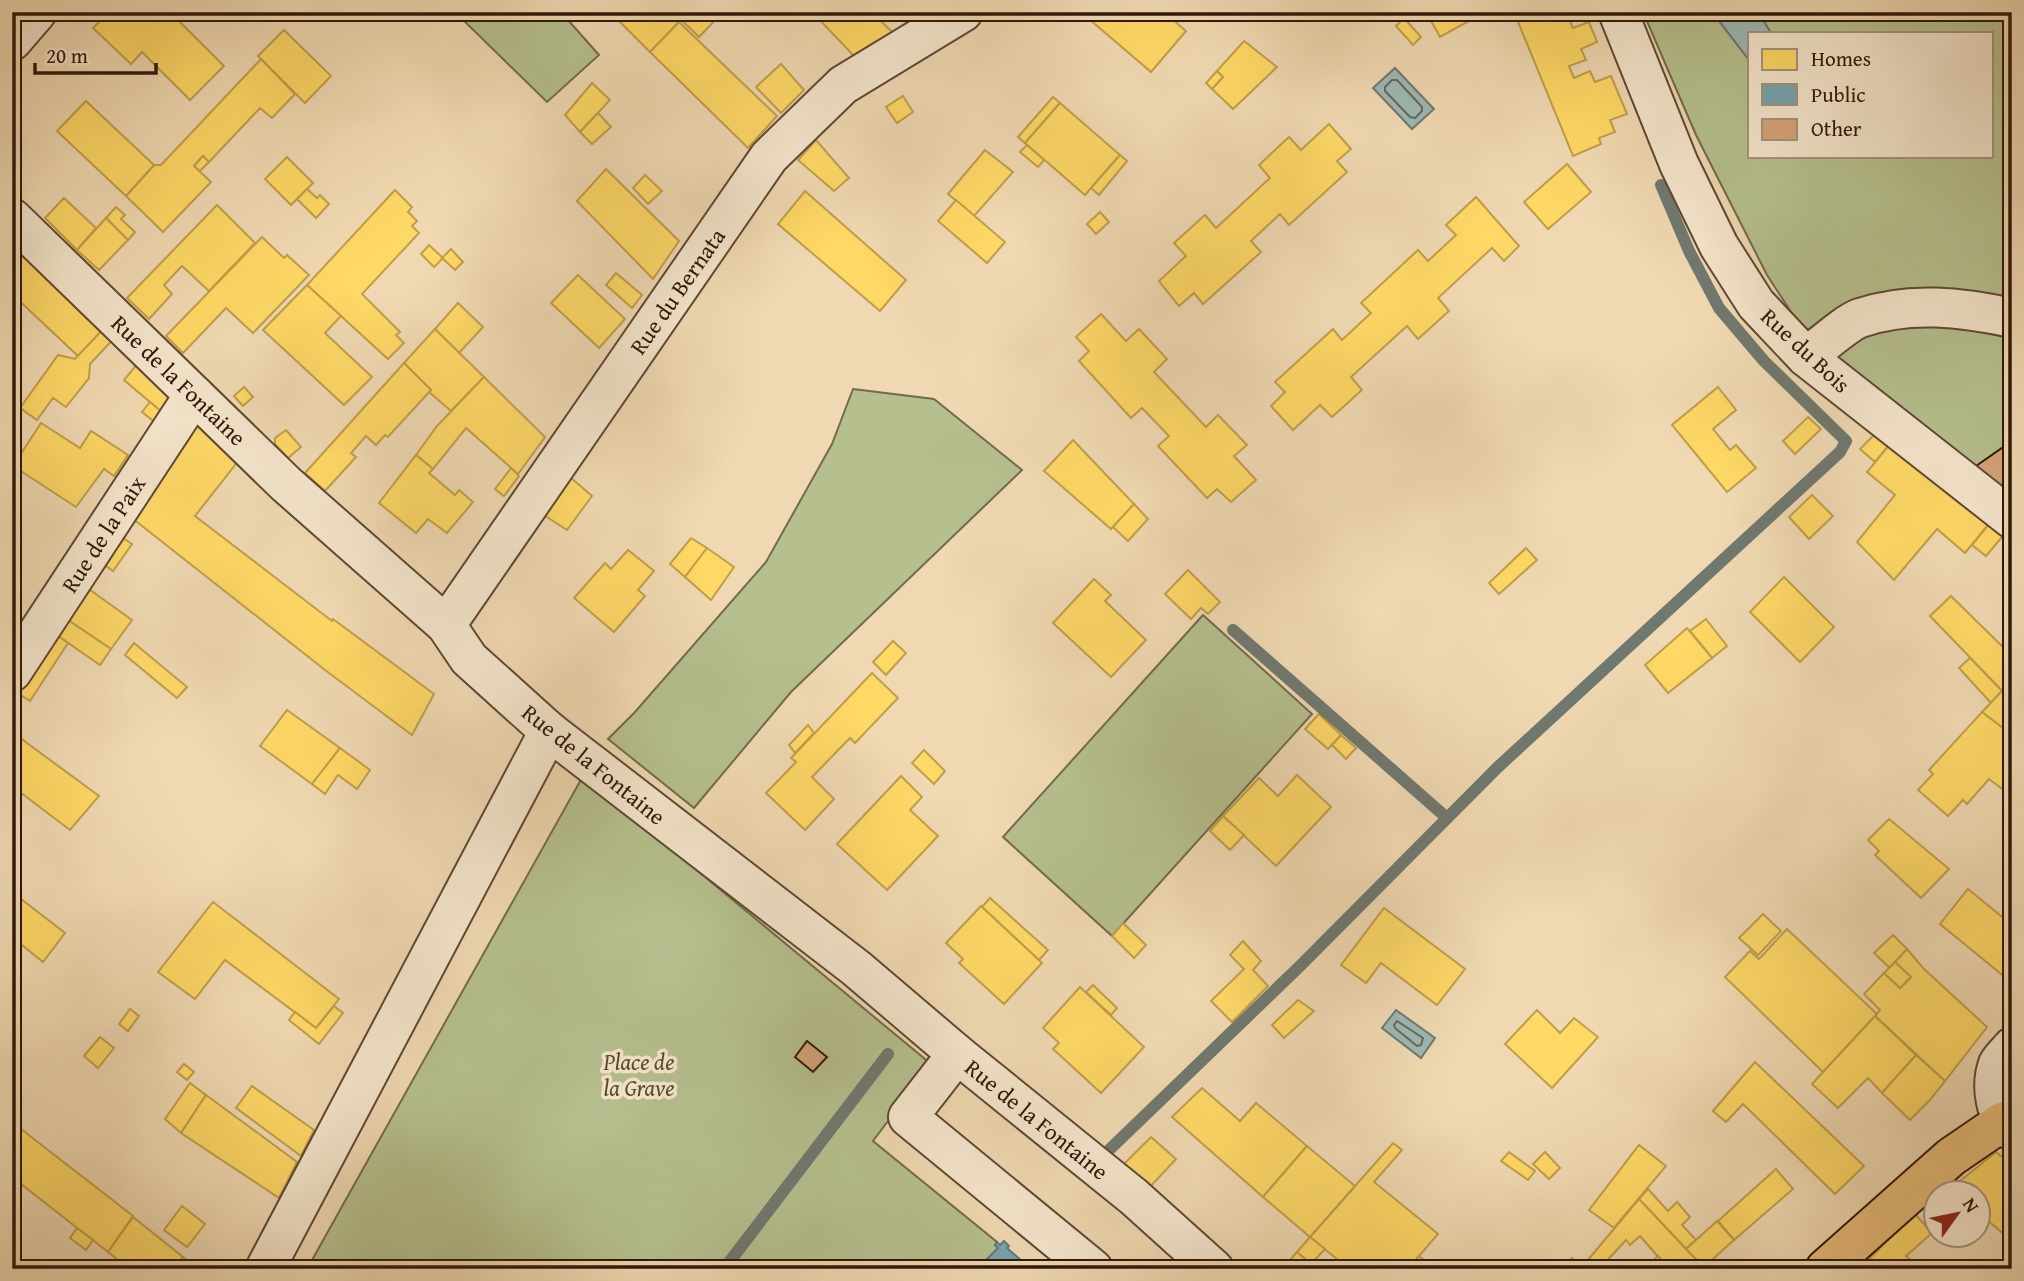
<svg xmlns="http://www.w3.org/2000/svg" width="2024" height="1281" font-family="'Gentium Book Plus',serif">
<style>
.green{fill:#b6c08f;stroke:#726c4c;stroke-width:2}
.water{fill:#9cb9b4;stroke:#707970;stroke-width:2}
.homes{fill:#ffd966;stroke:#c09f4a;stroke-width:2}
.public{fill:#76a5af;stroke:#607b7e;stroke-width:2}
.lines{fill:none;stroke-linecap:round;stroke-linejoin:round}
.shore{stroke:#65685f;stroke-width:2}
.stream{stroke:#707970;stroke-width:12}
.building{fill:#d6a479;stroke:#2e180a;stroke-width:2}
.minor-casing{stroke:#5e4834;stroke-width:42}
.major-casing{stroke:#2e180a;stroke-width:42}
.minor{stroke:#f5e6cd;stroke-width:38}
.major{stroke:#e8bc79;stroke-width:38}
.labels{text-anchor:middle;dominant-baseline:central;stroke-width:7;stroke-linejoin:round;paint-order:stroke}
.street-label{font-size:23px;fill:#2e180a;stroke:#f5e6cd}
.park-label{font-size:23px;font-style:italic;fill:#574a32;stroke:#f5e6cd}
</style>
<rect width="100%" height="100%" fill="#f0d9b2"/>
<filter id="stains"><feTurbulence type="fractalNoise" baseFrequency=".00286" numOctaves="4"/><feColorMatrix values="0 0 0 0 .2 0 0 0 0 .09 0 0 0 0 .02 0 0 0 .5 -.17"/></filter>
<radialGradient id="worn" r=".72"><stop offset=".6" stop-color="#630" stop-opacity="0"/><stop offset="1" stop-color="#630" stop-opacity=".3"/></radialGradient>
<g class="green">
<polygon points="455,12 561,12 599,55 547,102"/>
<polygon points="1643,12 1717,12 1720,22 1749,60 1749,156 1991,156 1991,33 1771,33 1758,12 2012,12 2012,506 1871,396 1793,315 1767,275 1696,135"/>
<polygon points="853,389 934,399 1022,470 791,692 694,808 608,739 635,712 766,562 832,444"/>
<polygon points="1203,615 1312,714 1112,936 1003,837"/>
<polygon points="583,776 931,1064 873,1141 997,1242 995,1245 998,1248 987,1261 981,1262 978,1268 965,1269 961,1265 956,1269 307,1269"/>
</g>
<g class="water">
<polygon points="1717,12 1758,12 1771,33 1749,33 1749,60 1720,22"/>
<polygon points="1395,68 1434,109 1412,129 1373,88"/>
<polygon points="1396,1010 1435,1038 1421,1058 1382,1028"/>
</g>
<g class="homes">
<polygon points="109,12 170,12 224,66 190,100 142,52 131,64 93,28"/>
<polygon points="577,12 592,12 584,20"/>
<polygon points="610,12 669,12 679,22 650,52"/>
<polygon points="673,12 723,12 699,37"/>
<polygon points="812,12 872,12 893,33 854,56"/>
<polygon points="1164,12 1186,31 1151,72 1082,13"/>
<polygon points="1426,12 1466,12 1471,20 1440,37"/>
<polygon points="1514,12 1566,12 1573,28 1589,22 1597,42 1581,49 1586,60 1569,66 1574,78 1590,71 1595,82 1611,76 1627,114 1610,120 1615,132 1599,138 1601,144 1573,156"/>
<polygon points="1404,18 1421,37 1413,45 1396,26"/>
<polygon points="679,22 777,116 748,148 650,52"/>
<polygon points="284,30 331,76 305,103 258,56"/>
<polygon points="1244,41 1277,67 1233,109 1212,89 1223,77 1217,71"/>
<polygon points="261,59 295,94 272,118 260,108 209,162 203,156 194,166 211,182 163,232 126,196 154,165 161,165"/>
<polygon points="781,64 804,90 781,113 756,87"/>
<polygon points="1217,71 1223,77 1212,89 1206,83"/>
<polygon points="592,83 610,100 580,132 565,115"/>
<polygon points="903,96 913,112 897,123 886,107"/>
<polygon points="1053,97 1060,103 1025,143 1018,137"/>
<polygon points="86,101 154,165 126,196 57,131"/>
<polygon points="1060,103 1120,155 1085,195 1025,143"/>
<polygon points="598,113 611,127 592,144 580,132"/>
<polygon points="1329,124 1351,149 1337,161 1347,172 1289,225 1280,214 1251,241 1261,252 1203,304 1194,293 1179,306 1159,281 1186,256 1174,243 1205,215 1216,228 1270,178 1259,165 1289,137 1301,150"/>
<polygon points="816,140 849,178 834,191 798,160"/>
<polygon points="1027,145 1044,160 1038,167 1020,152"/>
<polygon points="985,150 1013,172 974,216 948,194"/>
<polygon points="1120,155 1127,161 1099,195 1091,188"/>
<polygon points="203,156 209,162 200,171 194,166"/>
<polygon points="287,157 313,183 291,205 265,179"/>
<polygon points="1567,164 1591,192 1548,229 1524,202"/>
<polygon points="606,169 679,241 653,279 577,201"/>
<polygon points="645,175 662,191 648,204 633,188"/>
<polygon points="307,189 317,198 320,195 329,204 316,218 297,199"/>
<polygon points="395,190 412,207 408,212 417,221 412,226 419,233 362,294 400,332 396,335 404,343 388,359 307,285"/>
<polygon points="805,191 906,280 880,311 778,224"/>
<polygon points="1476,197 1519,246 1504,261 1492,248 1438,298 1449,311 1418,339 1407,326 1351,377 1362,390 1332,417 1320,405 1293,430 1271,406 1285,392 1275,382 1333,329 1342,340 1371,313 1361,303 1418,250 1428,261 1456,235 1446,225"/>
<polygon points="64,198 96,228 77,250 45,218"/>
<polygon points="956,200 1005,242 987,263 938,221"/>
<polygon points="217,205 255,243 209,291 182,266 164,285 172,294 149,319 127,298"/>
<polygon points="116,207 125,215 121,219 135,232 128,240 106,218"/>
<polygon points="1100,212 1109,222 1096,234 1087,224"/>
<polygon points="106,218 128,240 99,270 77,250"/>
<polygon points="12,234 108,324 78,356 12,294"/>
<polygon points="262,237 284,258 287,255 309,275 253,333 226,308 183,353 166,336"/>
<polygon points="429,245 443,258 434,267 421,254"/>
<polygon points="451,249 463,262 455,270 442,258"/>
<polygon points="616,273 642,295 632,308 606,285"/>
<polygon points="578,275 625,319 599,348 551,303"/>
<polygon points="307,285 341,316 325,333 372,377 344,405 263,330"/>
<polygon points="458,303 483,327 459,353 435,329"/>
<polygon points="1101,314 1126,341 1139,329 1167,359 1154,372 1206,427 1218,415 1247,445 1234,456 1256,480 1231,502 1217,489 1207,498 1158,446 1169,436 1142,408 1131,418 1079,361 1089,351 1076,337"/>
<polygon points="108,324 118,334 90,364 89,378 66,407 53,398 37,420 20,408 58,355 75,359"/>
<polygon points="435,329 484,377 451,411 429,392 431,390 404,363"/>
<polygon points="143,357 180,391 163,413 124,380"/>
<polygon points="404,363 431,390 388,437 385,435 376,445 366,436 351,453 356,457 325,491 305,473"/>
<polygon points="484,377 545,437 518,474 466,428 433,469 416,455 437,426"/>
<polygon points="244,387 253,397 243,406 234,396"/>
<polygon points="1718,387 1736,410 1713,429 1730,450 1736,445 1756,468 1727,492 1672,425"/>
<polygon points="150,402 163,413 156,423 142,412"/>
<polygon points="1808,417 1821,429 1795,454 1783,441"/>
<polygon points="201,419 243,455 195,516 332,621 333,619 434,694 412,735 325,670 132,518"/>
<polygon points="41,423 80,448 91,431 128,455 114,476 104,469 76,507 13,466"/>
<polygon points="1882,427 1895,438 1875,462 1860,449"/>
<polygon points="286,430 301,447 288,458 275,444 275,438"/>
<polygon points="1895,438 1912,464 1961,504 1966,497 1993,519 1965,553 1937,529 1894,580 1857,542 1895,495 1867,472"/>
<polygon points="1073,440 1134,504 1111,529 1044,471"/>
<polygon points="416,455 433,469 429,473 455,495 459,490 473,502 447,533 428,519 416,533 379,503"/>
<polygon points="511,468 519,476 504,496 495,489"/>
<polygon points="570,477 592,496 567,530 544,515"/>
<polygon points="1812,495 1833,516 1809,539 1789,517"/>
<polygon points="1134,504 1148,519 1128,541 1113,527"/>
<polygon points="1993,519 2007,531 1986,556 1972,545"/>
<polygon points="120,536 132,544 113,571 102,563"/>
<polygon points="691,538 707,548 685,577 670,564"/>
<polygon points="707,548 734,567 711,600 685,577"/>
<polygon points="1526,548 1537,560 1499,594 1489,583"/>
<polygon points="628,550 654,571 638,590 645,596 614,632 574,598 605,563 611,569"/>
<polygon points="1188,570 1220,602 1208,614 1201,608 1191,619 1165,594"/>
<polygon points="1784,577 1834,627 1800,662 1750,612"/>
<polygon points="1094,579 1111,595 1105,601 1146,640 1111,677 1053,623"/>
<polygon points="86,587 132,620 111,649 65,618"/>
<polygon points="1951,596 2012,656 2012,701 1930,616"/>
<polygon points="65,618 111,649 100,665 54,633"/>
<polygon points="1706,619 1727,646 1712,658 1690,631"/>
<polygon points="1687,628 1712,658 1668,693 1645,665"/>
<polygon points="54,633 68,643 30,701 17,693"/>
<polygon points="893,641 906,653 886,675 873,662"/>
<polygon points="134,643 187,687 177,698 125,655"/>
<polygon points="1970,658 2002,691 1991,703 1959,668"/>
<polygon points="872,673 898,698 855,743 850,738 812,777 834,799 805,830 766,793 796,762 791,758"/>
<polygon points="2002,691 2012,701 2012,735 1982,712"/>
<polygon points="287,710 340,748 312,784 260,746"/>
<polygon points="1982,712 2012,735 2012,796 1989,779 1967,804 1963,800 1948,816 1918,790 1933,774 1929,770"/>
<polygon points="1319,714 1341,735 1328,749 1305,729"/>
<polygon points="808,725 814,733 795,753 789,745"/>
<polygon points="12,732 99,796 70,830 12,786"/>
<polygon points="1341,735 1356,748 1346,759 1332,745"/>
<polygon points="340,748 370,770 357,789 338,775 325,794 312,784"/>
<polygon points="924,750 945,771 934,784 912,763"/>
<polygon points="1297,775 1331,807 1276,866 1223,816 1259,778 1278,796"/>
<polygon points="901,776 922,797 910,810 938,836 887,890 837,844"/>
<polygon points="1223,816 1244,835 1230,850 1210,831"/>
<polygon points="1889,819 1949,869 1921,898 1875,855 1879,851 1868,840"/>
<polygon points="1968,889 2012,925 2012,983 1940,924"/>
<polygon points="12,892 65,933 43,962 12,937"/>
<polygon points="990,898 1048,950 1039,960 982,907"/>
<polygon points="213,902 339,999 316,1028 225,960 195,999 158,972"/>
<polygon points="981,906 1042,963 1004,1004 959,963 963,959 946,943"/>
<polygon points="1384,908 1465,969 1437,1005 1381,963 1366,983 1341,965"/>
<polygon points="1763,914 1781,931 1758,955 1739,938"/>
<polygon points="1123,923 1146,945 1134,958 1112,936"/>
<polygon points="1787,929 1877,1014 1823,1072 1725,977 1750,951 1759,959"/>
<polygon points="1893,935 1907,949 1890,968 1874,953"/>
<polygon points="1243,941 1261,961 1253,970 1268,986 1232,1022 1211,1001 1244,969 1230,955"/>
<polygon points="1907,949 1923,968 1987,1027 1945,1081 1875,1016 1880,1010 1864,994 1884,973 1900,988 1911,977 1895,962"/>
<polygon points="1895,962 1911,977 1900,988 1884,973"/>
<polygon points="1093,985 1117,1008 1111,1015 1086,992"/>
<polygon points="1080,987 1144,1047 1101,1093 1053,1049 1059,1043 1043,1028"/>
<polygon points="1298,1000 1314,1011 1284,1038 1272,1025"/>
<polygon points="334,1006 343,1013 319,1044 289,1020 295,1012 316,1028"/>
<polygon points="130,1009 139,1016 128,1031 119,1024"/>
<polygon points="1537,1010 1560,1033 1574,1018 1598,1037 1552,1088 1505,1044"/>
<polygon points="1875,1016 1916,1055 1882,1093 1868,1078 1838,1108 1812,1084"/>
<polygon points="100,1037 114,1048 98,1068 84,1056"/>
<polygon points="1916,1055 1945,1081 1929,1101 1910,1120 1882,1093"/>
<polygon points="1755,1062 1864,1166 1835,1194 1743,1104 1726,1122 1713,1111"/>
<polygon points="184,1064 194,1072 187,1080 177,1072"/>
<polygon points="190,1083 206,1095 181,1133 165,1119"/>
<polygon points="252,1086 314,1130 301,1156 236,1108"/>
<polygon points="1202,1088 1240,1121 1256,1103 1307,1146 1263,1197 1172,1117"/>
<polygon points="206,1095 297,1162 279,1198 181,1133"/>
<polygon points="12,1122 133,1216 108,1252 12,1177"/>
<polygon points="1151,1137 1176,1159 1151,1186 1124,1164"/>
<polygon points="1393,1143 1402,1150 1374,1182 1438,1234 1408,1269 1349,1269 1310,1237"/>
<polygon points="1639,1145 1666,1166 1614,1228 1589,1210"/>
<polygon points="1307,1146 1355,1186 1310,1237 1263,1197"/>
<polygon points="1509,1152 1535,1171 1528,1180 1501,1161"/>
<polygon points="1545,1152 1560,1168 1549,1179 1533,1164"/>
<polygon points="1996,1152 2012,1165 2012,1241 1979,1213 1979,1194 1955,1194 1950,1189"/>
<polygon points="1776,1169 1793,1189 1734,1240 1718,1221"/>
<polygon points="1648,1189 1668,1211 1677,1202 1690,1217 1682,1225 1696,1240 1686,1249 1639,1199"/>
<polygon points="1639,1199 1686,1249 1706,1269 1666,1269 1667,1267 1640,1236 1630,1245 1626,1240 1603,1265 1603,1269 1582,1267"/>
<polygon points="182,1206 205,1224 187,1247 164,1230"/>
<polygon points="1916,1215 1932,1233 1906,1256 1921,1269 1859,1269 1898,1230"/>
<polygon points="133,1217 183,1257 174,1269 130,1269 108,1252"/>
<polygon points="1717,1221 1734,1240 1704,1267 1686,1249"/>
<polygon points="77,1228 93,1240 86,1250 70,1238"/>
<polygon points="1310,1237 1325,1249 1311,1264 1297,1252"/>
<polygon points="1297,1252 1311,1264 1311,1269 1282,1269"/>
<polygon points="1419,1256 1435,1269 1408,1269"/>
<polygon points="1658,1256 1667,1267 1666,1269 1654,1269 1649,1264"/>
<polygon points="183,1257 198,1269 174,1269"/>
<polygon points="1572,1258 1582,1267 1583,1269 1563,1269"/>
</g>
<polygon class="public" points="1004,1241 1009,1246 1007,1248 1031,1269 965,1269 978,1268 998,1248 995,1245 997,1242 1000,1245"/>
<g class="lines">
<g class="shore">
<polygon points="1392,80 1397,80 1422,107 1422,111 1415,118 1410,117 1385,91 1385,87"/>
<polygon points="1397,1021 1423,1038 1421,1045 1417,1046 1395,1028 1394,1025"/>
</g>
<g class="stream">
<polyline points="1233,630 1447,818"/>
<polyline points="1109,1150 1299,967 1497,768 1840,452 1846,441 1764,361 1719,308 1689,251 1661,185"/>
<polyline points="724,1269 888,1054"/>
</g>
</g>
<g class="building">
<polygon points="2012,441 2012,482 2003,488 1976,466"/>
<polygon points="807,1041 827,1057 813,1072 795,1057"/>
</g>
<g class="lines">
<g class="minor-casing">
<g id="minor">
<polyline points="1618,12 1679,164 1719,246 1756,304 1806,357 2012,519"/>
<polyline points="12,41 37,12"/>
<polyline points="12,218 286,484 446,625 469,659 549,731 856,968 957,1054 1134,1197 1214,1269"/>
<path d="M1806 357C1820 347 1846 323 1860 318 1909 301 1962 307 2012 318"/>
<polyline points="446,625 769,157 843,85 963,12"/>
<polyline points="12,672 194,395"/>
<path d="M2012 1047C2008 1052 2001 1058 1998 1064 1990 1086 1995 1116 2012 1131"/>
<polyline points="957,1054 908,1117 1093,1269"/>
<polyline points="265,1269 549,731"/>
</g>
</g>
<g class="major-casing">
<polyline id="major" points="1825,1269 1951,1157 2002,1122 2012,1119"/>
</g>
<use href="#minor" class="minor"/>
<use href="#major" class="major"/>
</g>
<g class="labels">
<g class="street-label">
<text transform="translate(677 291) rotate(-55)">Rue du Bernata</text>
<text transform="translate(1806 350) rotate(43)">Rue du Bois</text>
<text transform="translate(179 380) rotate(44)">Rue de la Fontaine</text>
<text transform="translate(103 534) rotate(-57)">Rue de la Paix</text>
<text transform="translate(594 764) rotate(39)">Rue de la Fontaine</text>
<text transform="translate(1037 1119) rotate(39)">Rue de la Fontaine</text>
</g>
<g class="park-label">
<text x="639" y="1061">Place de<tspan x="639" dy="26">la Grave</tspan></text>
</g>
</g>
<rect width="2024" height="1281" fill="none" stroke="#f0d9b2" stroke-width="42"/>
<rect x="14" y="14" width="1996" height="1253" fill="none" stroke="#2e180a" stroke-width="3.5"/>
<rect x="21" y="21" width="1982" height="1239" fill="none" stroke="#2e180a" stroke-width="2"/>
<rect x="1748" y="32" width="245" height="126" fill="#f5e6cd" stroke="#a5947f" stroke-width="2"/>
<rect x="1762" y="49" width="35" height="21" fill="#ffd966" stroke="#a5947f" stroke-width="2"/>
<text x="1811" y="66" font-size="21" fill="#2e180a">Homes</text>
<rect x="1762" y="84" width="35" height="21" fill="#76a5af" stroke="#a5947f" stroke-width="2"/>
<text x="1811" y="102" font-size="21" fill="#2e180a">Public</text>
<rect x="1762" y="119" width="35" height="21" fill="#d6a479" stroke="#a5947f" stroke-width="2"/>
<text x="1811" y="136" font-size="21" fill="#2e180a">Other</text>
<g transform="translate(1957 1214) rotate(57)"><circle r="33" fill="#f5e6cd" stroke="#a5947f" stroke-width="2"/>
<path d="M0-5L12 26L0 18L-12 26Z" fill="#8f2418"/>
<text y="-10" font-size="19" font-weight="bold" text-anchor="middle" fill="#2e180a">N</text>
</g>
<path d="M35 63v10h121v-10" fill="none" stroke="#2e180a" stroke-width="3.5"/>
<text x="46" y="63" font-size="21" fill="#2e180a" stroke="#f5e6cd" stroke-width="5" paint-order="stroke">20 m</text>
<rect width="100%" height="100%" filter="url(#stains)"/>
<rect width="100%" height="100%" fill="url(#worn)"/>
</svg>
